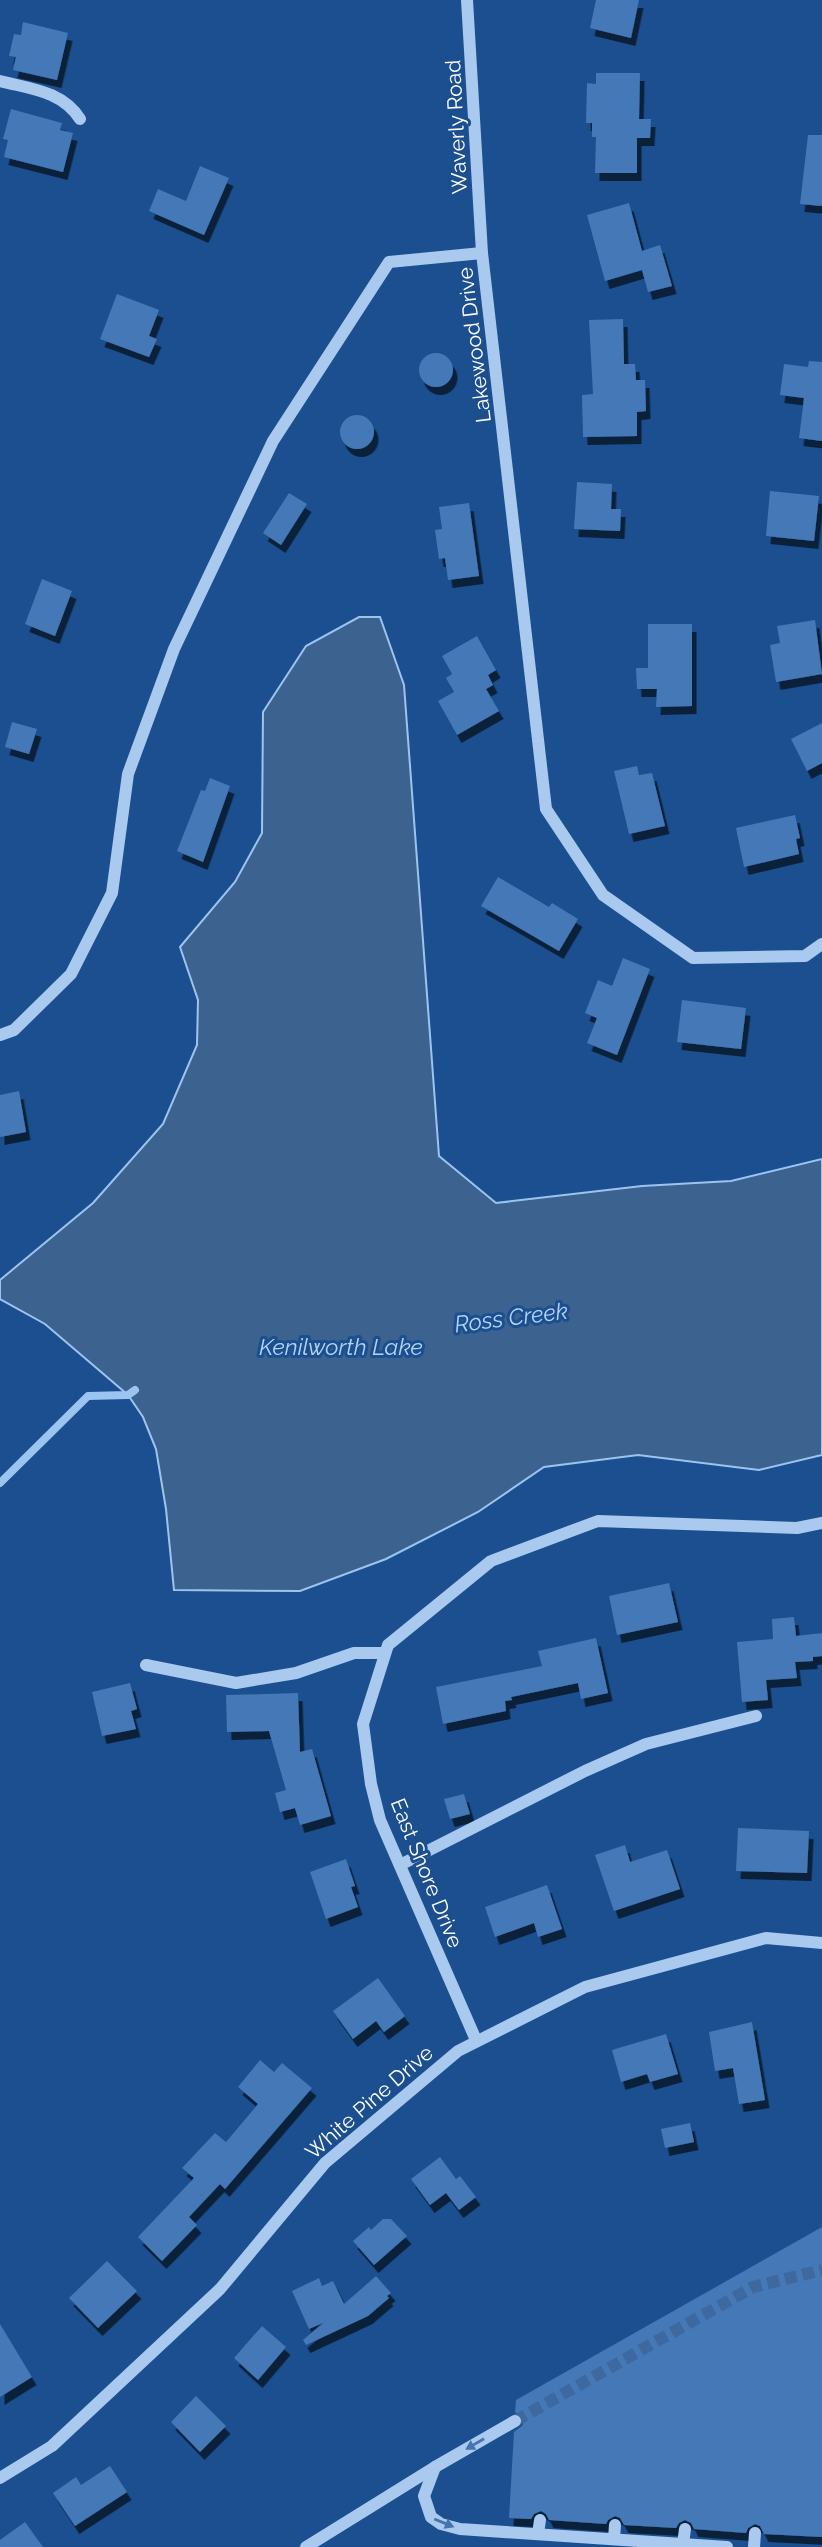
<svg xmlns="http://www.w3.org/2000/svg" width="822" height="2547" font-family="Raleway,sans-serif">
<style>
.water{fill:#3c6290;stroke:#9cc4f0;stroke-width:2}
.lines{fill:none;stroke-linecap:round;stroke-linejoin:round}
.stream{stroke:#9cc4f0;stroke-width:8}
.building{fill:#4478b7;filter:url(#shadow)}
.minor-tunnel{stroke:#3d69a0;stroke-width:12;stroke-dasharray:12 6;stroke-linecap:butt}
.minor{stroke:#a9c9ee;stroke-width:12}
.oneway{fill:#4674ac}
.labels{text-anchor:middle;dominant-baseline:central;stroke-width:6;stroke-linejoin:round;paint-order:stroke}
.street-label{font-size:21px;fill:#fff;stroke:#1b4f8f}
.water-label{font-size:23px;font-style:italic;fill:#b5d3f5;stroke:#1b4f8f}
</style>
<defs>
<filter id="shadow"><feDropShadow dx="4.5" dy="8" stdDeviation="0" flood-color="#0009"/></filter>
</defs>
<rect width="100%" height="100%" fill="#1b4f8f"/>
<polygon class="water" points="359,617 380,617 404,685 439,1156 496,1203 642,1186 731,1181 822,1159 822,1455 759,1470 638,1455 544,1467 478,1512 386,1559 300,1591 174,1590 166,1509 156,1449 143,1417 128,1395 45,1324 0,1299 0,1280 93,1203 163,1124 197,1045 198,1000 180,947 235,882 262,833 263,712 306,646"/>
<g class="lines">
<polyline class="stream" points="0,1483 88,1396 128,1395 135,1390"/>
</g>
<g class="building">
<polygon points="596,0 639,0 631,38 590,28"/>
<polygon points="23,22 68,33 57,80 13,70 16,57 9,56 14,34 21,35"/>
<polygon points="596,73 640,73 639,119 651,119 650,138 637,138 637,173 595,173 596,137 592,137 592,123 586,123 587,83 596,84"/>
<polygon points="11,109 62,123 60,130 73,133 63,172 4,157 8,140 3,139"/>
<polygon points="808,135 822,135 822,206 800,204"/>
<polygon points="200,166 229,178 204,235 149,211 158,189 186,201"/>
<polygon points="629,203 642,251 660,245 672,286 648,292 642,270 605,281 587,215"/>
<polygon points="117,294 159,310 149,336 157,339 149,357 100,339"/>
<polygon points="623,319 624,364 635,364 636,380 645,380 646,411 637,412 637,436 583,437 582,395 593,394 589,320"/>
<circle cx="436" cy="370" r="17"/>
<polygon points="809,361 822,362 822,441 799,438 804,398 780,395 784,364 808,367"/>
<circle cx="357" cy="432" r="17"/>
<polygon points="577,482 612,484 611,509 621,509 620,531 574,529"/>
<polygon points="770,491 819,496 814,541 766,536"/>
<polygon points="289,493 307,504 281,545 263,533"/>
<polygon points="469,503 479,576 448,580 445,558 439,559 435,530 442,529 439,507"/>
<polygon points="42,579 72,591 55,636 25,624"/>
<polygon points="815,620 822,674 776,682 770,645 780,643 777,626"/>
<polygon points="648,624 692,624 692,706 656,707 657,689 637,689 636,668 648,668"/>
<polygon points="477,636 496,670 488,675 493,685 486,689 499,711 457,735 438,701 454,692 446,678 452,674 442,656"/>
<polygon points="12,722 37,729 29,754 5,747"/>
<polygon points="822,723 822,763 807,771 791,739"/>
<polygon points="637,766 639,775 652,773 665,826 629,834 614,771"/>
<polygon points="210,778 230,786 203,862 177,851 201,790 205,791"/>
<polygon points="795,815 800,838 796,839 799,854 744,867 736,828"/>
<polygon points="498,877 549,907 552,903 578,919 559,951 481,906"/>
<polygon points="623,958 650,969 617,1055 587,1043 597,1018 585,1013 598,980 612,986"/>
<polygon points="682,1000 746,1008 741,1049 677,1042"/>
<polygon points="19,1091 26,1132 0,1137 0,1095"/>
<polygon points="669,1583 678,1622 617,1635 609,1596"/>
<polygon points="794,1617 796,1636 822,1633 822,1656 813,1657 813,1661 795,1662 797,1678 766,1680 768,1700 742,1702 737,1642 773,1639 772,1619"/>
<polygon points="596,1638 608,1693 581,1699 578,1683 511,1697 512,1700 505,1701 506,1711 443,1724 436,1687 542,1666 538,1651"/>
<polygon points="130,1683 137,1709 131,1711 136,1729 102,1736 92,1692"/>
<polygon points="298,1693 300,1752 312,1749 331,1816 300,1825 295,1808 280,1812 275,1793 286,1790 269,1731 227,1732 226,1695"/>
<polygon points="464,1794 470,1814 450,1819 444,1799"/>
<polygon points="738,1828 809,1831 807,1873 736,1871"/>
<polygon points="625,1845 630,1862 667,1850 680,1889 614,1911 595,1855"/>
<polygon points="346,1859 355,1886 351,1887 358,1907 326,1919 310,1872"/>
<polygon points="547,1885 562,1929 538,1937 534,1923 495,1937 485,1907"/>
<polygon points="378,1978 405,2016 384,2032 376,2021 353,2039 333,2011"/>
<polygon points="752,2022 765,2100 739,2104 733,2068 715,2071 709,2032"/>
<polygon points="666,2034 678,2074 650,2082 647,2074 621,2082 612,2050"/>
<polygon points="260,2060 274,2072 282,2063 312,2088 225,2189 220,2184 189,2217 197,2225 162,2261 138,2237 194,2178 182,2168 215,2133 226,2142 258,2104 238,2087"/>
<polygon points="690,2123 694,2142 665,2148 661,2129"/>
<polygon points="440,2157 456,2179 460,2176 476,2197 459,2210 446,2193 430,2205 411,2179"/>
<polygon points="383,2219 391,2219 407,2236 374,2265 353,2241 369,2227 371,2230"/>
<polygon points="822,2227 822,2537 764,2534 760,2526 755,2524 748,2528 746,2533 694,2529 691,2523 685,2520 679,2523 676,2528 624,2525 620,2518 615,2516 608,2520 606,2524 549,2520 546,2514 541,2511 534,2514 531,2519 509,2518 514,2432 522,2426 524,2422 522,2416 515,2412 516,2400"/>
<polygon points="107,2261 137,2291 98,2328 69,2298"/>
<polygon points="376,2276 391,2293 387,2296 389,2298 368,2316 306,2345 303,2340 323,2323 309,2329 292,2291 319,2278 322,2286 333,2281 344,2304"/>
<polygon points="0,2324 32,2377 0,2397"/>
<polygon points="262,2326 286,2347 258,2380 234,2358"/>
<polygon points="196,2396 226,2426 200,2452 171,2422"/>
<polygon points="110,2466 127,2492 75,2526 53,2493 76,2477 81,2485"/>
<polygon points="25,2522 43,2547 0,2547 0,2540"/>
</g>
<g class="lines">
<polyline class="minor-tunnel" points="515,2421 753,2287 822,2270"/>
<g class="minor">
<polyline points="467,0 482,253 546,809 603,895 693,958 805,956 822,944"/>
<path d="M0 81C31 89 62 91 80 119"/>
<polyline points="0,1035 14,1030 71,974 112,893 128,774 174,649 273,441 389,262 482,253"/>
<polyline points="146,1665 236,1683 296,1673 354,1653 385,1653"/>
<polyline points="400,1865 585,1771 646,1744 756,1716"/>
<polyline points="476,2040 380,1820 371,1784 363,1724 388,1645 491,1561 598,1521 797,1528 822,1523"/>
<polyline points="435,2467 424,2496 431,2517 441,2524 460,2529 727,2547"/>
<polyline points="0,2478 52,2446 220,2289 325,2163 458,2051 585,1987 766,1938 822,1943"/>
<polyline points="538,2534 540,2520"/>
<polyline points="614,2539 615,2525"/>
<polyline points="683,2544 685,2529"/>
<polyline points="306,2547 435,2467 515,2421"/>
<polyline points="754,2547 755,2533"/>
</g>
</g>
<defs><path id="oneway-solid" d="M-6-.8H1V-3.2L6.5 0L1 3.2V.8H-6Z" transform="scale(1.75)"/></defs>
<g class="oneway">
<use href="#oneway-solid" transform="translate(475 2444) rotate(150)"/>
<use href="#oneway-solid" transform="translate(444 2523) rotate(22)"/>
</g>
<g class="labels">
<g class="street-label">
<text transform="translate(456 127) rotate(-93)">Waverly Road</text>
<text transform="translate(474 345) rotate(-97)">Lakewood Drive</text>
<text transform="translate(427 1873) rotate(68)">East Shore Drive</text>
<text transform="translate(369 2102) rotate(-41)">White Pine Drive</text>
</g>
<g class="water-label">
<text transform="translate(511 1317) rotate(-7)">Ross Creek</text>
<text x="341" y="1346">Kenilworth Lake</text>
</g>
</g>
</svg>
